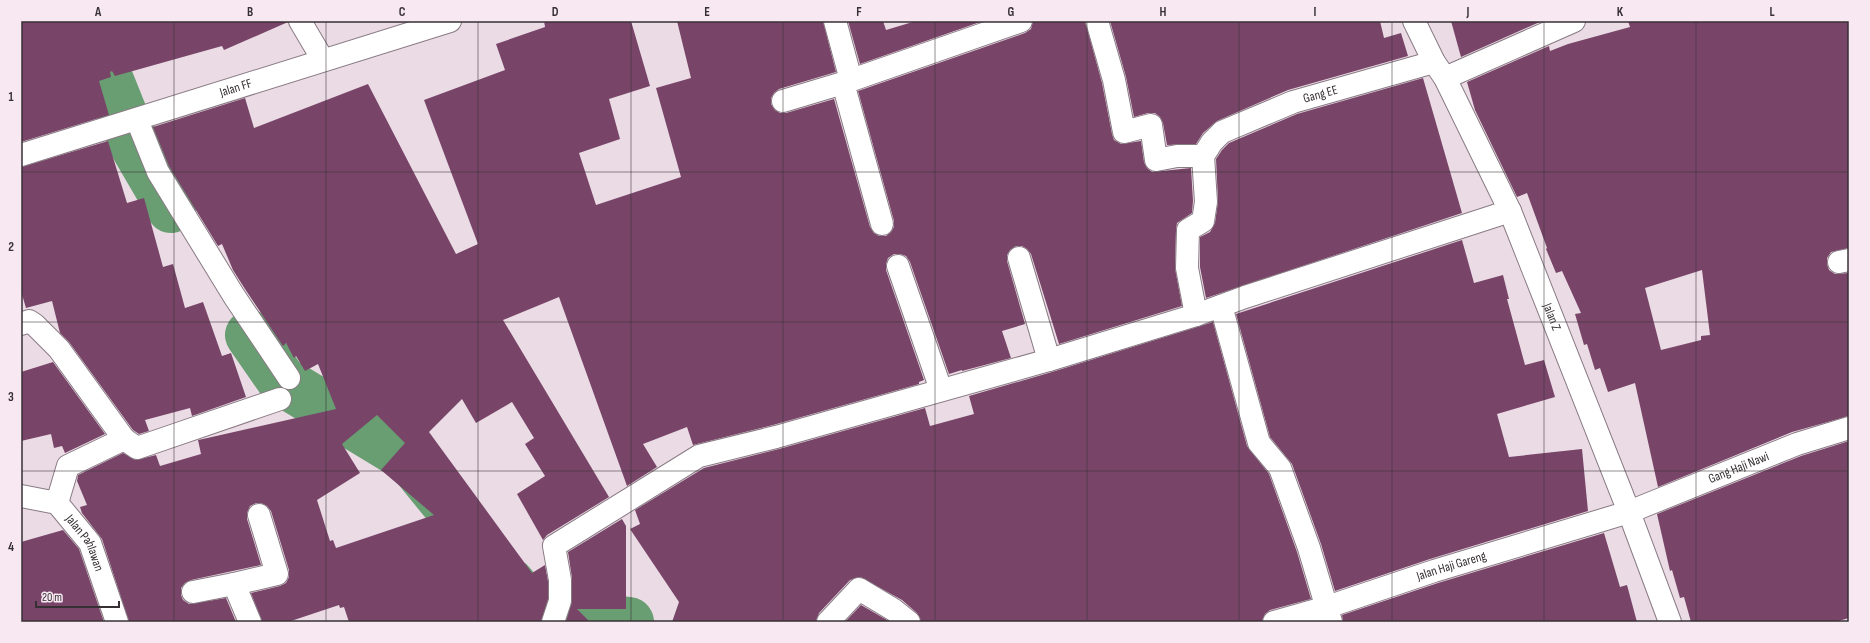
<svg xmlns="http://www.w3.org/2000/svg" width="1870" height="643" font-family="'Sofia Sans Condensed',sans-serif">
<style>
.lines{fill:none;stroke-linecap:round;stroke-linejoin:round}
.river{stroke:#689e72;stroke-width:50}
.building{fill:#784569;fill-rule:evenodd}
.minor-casing{stroke:#897b84;stroke-width:24}
.minor{stroke:#fff;stroke-width:22}
.grid{fill:none;stroke:#363034;stroke-width:1;stroke-opacity:0.55}
.labels{text-anchor:middle;dominant-baseline:central;stroke-width:4;stroke-linejoin:round;paint-order:stroke}
.street-label{font-size:13px;fill:#363034;stroke:#f8e8f2}
.neatline{fill:none;stroke:#363034;stroke-width:1.5}
.grid-label{font-size:13px;text-anchor:middle;font-weight:bold;fill:#363034}
</style>
<rect width="100%" height="100%" fill="#ebdbe5"/>
<g class="lines">
<g class="river">
<polyline points="85,21 136,148 171,208"/>
<polyline points="250,335 282,381 409,458 444,501"/>
<polyline points="510,583 532,610 629,622"/>
</g>
</g>
<g class="building">
<polygon points="21,21 288,21 288,22 224,50 222,46 115,76 112,71 110,72 111,77 99,81 109,115 21,142"/>
<path d="M544 21H631L650 86 609 99 620 139 579 153 596 205 681 177 656 88 691 78 677 21H823L836 72 779 89 774 93 771 98V104L775 110 780 113H786L834 99 870 227 874 233 879 236H886L891 232 894 227V221L858 91 1025 33 1031 29 1033 21H1085L1102 83 1112 134 1114 140 1121 144 1141 141 1144 162 1147 168 1152 172 1191 168 1193 201 1192 213 1177 223 1176 230 1175 268 1182 306 1059 344 1031 254 1027 249 1022 246H1016L1010 250 1007 255V261L1025 324 1002 331 1011 358 962 371V370L949 374 910 262 906 256 900 254H894L888 258 886 264V270L924 380 919 382V384L773 425 693 445 687 427 643 444 657 467 627 486 559 297 503 320 609 497 547 535 543 540 517 494 545 476 525 444 534 438 512 402 476 423 462 399 429 432 532 573 545 565 548 581V599L541 622H349L344 607 340 608 339 605 288 622H262L251 593 280 586 286 583 289 577V570L271 511 267 506 261 503H256L250 506 247 513V519L261 565 191 580 185 583 181 588V595L183 600 189 604 226 598 236 622H129L102 539 82 513 80 507 87 505 77 481 78 475 123 453 136 460 156 455 160 466 201 454 198 440 203 439 336 409 318 364 305 371 296 356 294 358 286 343 283 346 245 289 233 270 222 244 218 246 169 166 153 127 245 98 254 128 368 84 456 254 478 244 424 100 505 70 496 44 545 27ZM377 415 405 443 381 470 434 515 336 548 333 540 330 541 317 500 360 473 342 444Z"/>
<polygon points="848,21 883,21 886,30 916,21 983,21 860,64"/>
<polygon points="1110,21 1380,21 1384,38 1401,33 1408,56 1288,90 1217,121 1203,133 1196,144 1167,145 1163,123 1160,117 1155,113 1148,113 1134,117 1126,77"/>
<polygon points="1451,21 1542,21 1461,57"/>
<path d="M1628 21H1849V248L1831 252 1827 258V264L1829 270 1835 274 1849 273V416L1792 432 1658 487 1635 383 1608 392 1600 368 1595 370 1587 344 1584 345 1575 314 1581 313 1562 271 1556 273 1546 249 1547 248 1527 193 1517 197 1475 110 1467 82 1549 46 1550 51 1568 44 1630 27ZM1702 270 1710 335 1701 336V340L1661 350 1645 288Z"/>
<polygon points="1423,78 1462,213 1206,298 1200,267 1200,237 1210,232 1215,223 1218,201 1216,159 1222,150 1229,143 1297,114"/>
<polygon points="108,141 127,203 144,198 163,267 173,264 185,308 203,302 222,356 231,353 246,397 192,416 190,408 145,420 149,431 139,434 133,430 69,342 60,333 52,301 26,308 21,291 21,167"/>
<polygon points="1462,240 1474,283 1503,275 1509,299 1507,299 1525,365 1544,360 1555,397 1497,414 1509,457 1582,449 1588,511 1430,559 1335,591 1321,544 1292,464 1270,437 1236,314"/>
<polygon points="1213,322 1247,446 1269,474 1297,552 1311,599 1270,610 1265,614 1262,622 921,622 917,613 902,600 860,577 850,580 819,613 816,622 672,622 679,602 630,529 640,524 635,510 704,468 779,449 925,408 930,426 974,414 969,396 1052,372"/>
<polygon points="53,362 105,434 65,453 62,446 54,448 51,434 21,441 21,372"/>
<polygon points="1849,441 1849,618 1835,622 1691,622 1684,597 1680,598 1672,570 1670,571 1657,514 1801,456"/>
<polygon points="622,519 626,526 626,609 577,609 590,622 566,622 572,601 572,578 568,552"/>
<polygon points="63,530 79,549 104,622 21,622 21,542"/>
<polygon points="1604,533 1620,587 1627,585 1637,622 1343,622 1342,615 1438,583"/>
<polygon points="861,605 887,620 889,622 845,622"/>
</g>
<g class="lines">
<g class="minor-casing">
<g id="minor">
<polyline points="300,21 323,60"/>
<polyline points="835,21 851,80"/>
<polyline points="1097,21 1114,80 1124,132 1151,125 1156,160 1177,156 1203,156"/>
<path id="s1" d="M1414 21 1434 62 1445 78 1510 211 1629 512 1670 622"/>
<polyline points="1445,78 1574,21"/>
<polyline points="843,83 882,224"/>
<polyline points="783,101 843,83 1021,21"/>
<polyline points="137,120 158,172 234,296 289,378"/>
<path id="s2" d="M21 155 450 21"/>
<polyline points="1019,258 1049,360"/>
<polyline points="1839,262 1849,260"/>
<polyline points="898,266 941,390"/>
<polyline points="1221,306 1259,443 1280,468 1309,548 1331,622"/>
<path id="s3" d="M1196 315 1187 268 1188 230 1203 221 1206 202 1203 156 1212 142 1222 132 1293 102 1434 62"/>
<polyline points="21,324 29,321 35,325 59,349 124,439 137,448 280,399"/>
<path id="s4" d="M21 496 57 503 90 543 117 622"/>
<polyline points="57,503 68,466 124,439"/>
<polyline points="193,592 234,584"/>
<polyline points="250,622 234,584 277,574 259,515"/>
<polyline points="553,622 560,601 560,580 554,546 699,456 776,437 1049,360 1196,315 1245,297 1510,211"/>
<polyline points="828,622 859,589 894,610 909,622"/>
<path id="s5" d="M1274 622 1327 607 1434 571 1629 512 1797 444 1849 428"/>
</g>
</g>
<use href="#minor" class="minor"/>
</g>
<path class="grid" d="M174 21V622M326 21V622M478 21V622M631 21V622M783 21V622M935 21V622M1087 21V622M1239 21V622M1392 21V622M1544 21V622M1696 21V622M21 172H1849M21 322H1849M21 471H1849"/>
<g class="labels">
<g class="street-label">
<text stroke="none"><textPath href="#s2" startOffset="225">Jalan FF</textPath></text>
<text stroke="none"><textPath href="#s3" startOffset="305">Gang EE</textPath></text>
<text stroke="none"><textPath href="#s1" startOffset="327">Jalan Z</textPath></text>
<text stroke="none"><textPath href="#s5" startOffset="490">Gang Haji Nawi</textPath></text>
<text stroke="none"><textPath href="#s4" startOffset="86">Jalan Pahlawan</textPath></text>
<text stroke="none"><textPath href="#s5" startOffset="186">Jalan Haji Gareng</textPath></text>
</g>
</g>
<rect width="1870" height="643" fill="none" stroke="#f8e8f2" stroke-width="44"/>
<path d="M36 601v6h83v-6" fill="none" stroke="#363034" stroke-width="2"/>
<text x="42" y="601" font-size="12" fill="#363034" stroke="#f8e8f2" stroke-width="3" paint-order="stroke">20 m</text>
<rect x="22" y="22" width="1826" height="599" class="neatline"/>
<g class="grid-label">
<text x="98" y="16">A</text>
<text x="250" y="16">B</text>
<text x="402" y="16">C</text>
<text x="555" y="16">D</text>
<text x="707" y="16">E</text>
<text x="859" y="16">F</text>
<text x="1011" y="16">G</text>
<text x="1163" y="16">H</text>
<text x="1315" y="16">I</text>
<text x="1468" y="16">J</text>
<text x="1620" y="16">K</text>
<text x="1772" y="16">L</text>
<text x="11" y="101">1</text>
<text x="11" y="251">2</text>
<text x="11" y="401">3</text>
<text x="11" y="551">4</text>
</g>
</svg>
